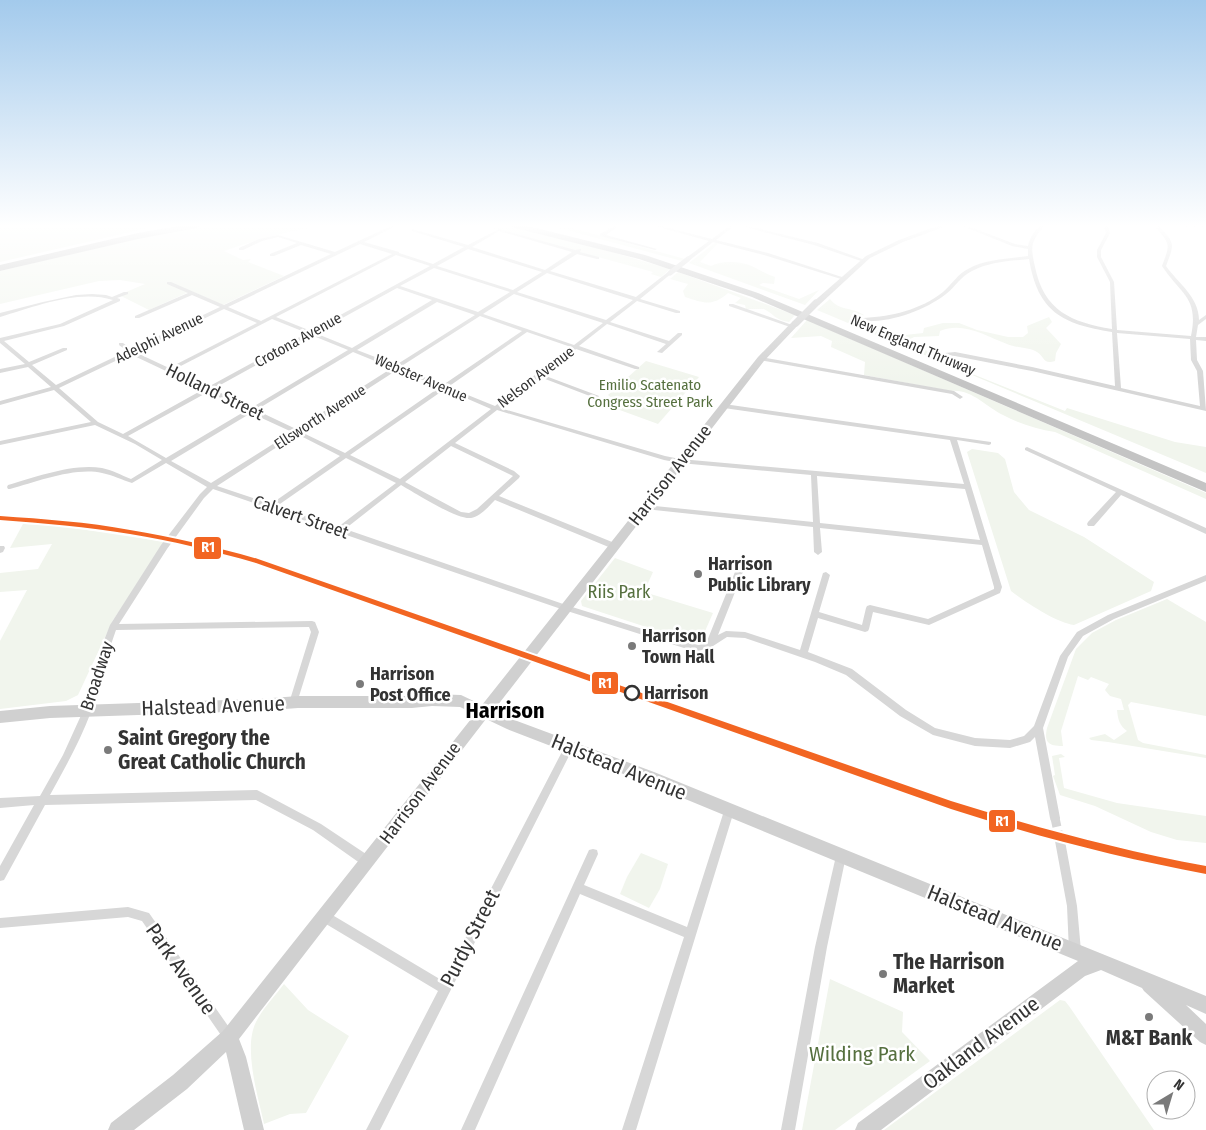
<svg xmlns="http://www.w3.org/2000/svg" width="1206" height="1130" font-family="'Fira Sans Condensed',sans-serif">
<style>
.green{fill:#f1f5ed}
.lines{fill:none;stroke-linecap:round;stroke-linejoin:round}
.street-tunnel{stroke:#d6d6d6;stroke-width:9;stroke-dasharray:9 4.5;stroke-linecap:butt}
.street{fill:#d7d7d7;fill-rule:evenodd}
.secondary{fill:#d0d0d0;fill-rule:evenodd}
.highway{fill:#c4c4c4;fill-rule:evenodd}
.street-bridge{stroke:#d7d7d7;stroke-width:5}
.secondary-bridge{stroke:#d0d0d0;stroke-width:7}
.rail-1-casing{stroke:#fff;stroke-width:4}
.rail-1{fill:#f26522;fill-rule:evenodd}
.poi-dot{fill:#7a7a7a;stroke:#fff;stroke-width:2}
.stop-dot{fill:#fff;stroke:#333;stroke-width:2.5}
.labels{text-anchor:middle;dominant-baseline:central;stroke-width:5;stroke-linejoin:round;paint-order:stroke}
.far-street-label{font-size:15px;fill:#333;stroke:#fff}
.far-park-label{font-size:15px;fill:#56703f;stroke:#fff}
.street-label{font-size:18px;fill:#333;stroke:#fff}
.poi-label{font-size:18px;font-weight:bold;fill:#333;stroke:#fff;text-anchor:start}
.park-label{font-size:18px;fill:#56703f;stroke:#fff}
.stop-label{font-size:18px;font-weight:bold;fill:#333;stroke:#fff;text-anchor:start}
.near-street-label{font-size:21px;fill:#333;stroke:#fff}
.near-poi-label{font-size:21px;font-weight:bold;fill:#333;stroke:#fff;text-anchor:start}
.near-park-label{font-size:21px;fill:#56703f;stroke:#fff}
.district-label{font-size:22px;font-weight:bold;fill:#000;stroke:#fff}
.line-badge{stroke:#fff;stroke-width:2}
.badge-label{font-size:14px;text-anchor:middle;font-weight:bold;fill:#fff}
</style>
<rect width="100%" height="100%" fill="#fff"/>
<g class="green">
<polygon points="0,225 161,225 0,262"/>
<path d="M211 225H331C293 230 259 238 224 251L243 260 251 259 248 262 284 276 223 305 191 291 149 310 119 295 145 284 120 280 99 281 0 304V271L131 240Z"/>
<path d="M481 225C511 225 538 233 567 240 602 249 636 259 670 269L661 277 651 274 653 272Z"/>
<polygon points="548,225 561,225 685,259 682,261"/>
<path d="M715 243H718L700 262 711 266C720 261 735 261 746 264 755 266 764 274 775 277L774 284 763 283 759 285 799 299 819 290 805 305 689 263Z"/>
<path d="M678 272 795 315 789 322C775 320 774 314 764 309H746L745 305 735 303 741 298 728 293C712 307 704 303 685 297L683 291 688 284 670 279Z"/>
<path d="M830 299C839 311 852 307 864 315L857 318 860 322 877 324 887 332 896 336 923 333 924 328 943 323H959L977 330 1008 337H1023L1028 333 1027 326 1049 317 1052 322 1046 328 1061 344 1056 353 1055 361C1043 365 1045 357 1037 352 1029 347 1016 348 1007 344 986 336 963 321 940 331L939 336 914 337 909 340 910 344 935 354 955 367 1065 411 1067 408 1175 442 1206 447V473L817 310Z"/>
<path d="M807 320 1206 493V499L1055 432C1037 429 1020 424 1003 415 986 407 972 389 951 391L864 375 865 362 831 347 832 341 821 336 791 338Z"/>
<polygon points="646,361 699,377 658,424 606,405 613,399 608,395"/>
<path d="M972 449 998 453 1005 459 1014 492 1029 510 1084 537 1154 582 1151 591 1074 625C1057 623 1025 602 1011 591L967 452Z"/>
<polygon points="23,524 60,526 166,542 113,620 78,695 66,701 0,709 0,641 27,590 0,592 0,573 38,569 52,544 10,548"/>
<polygon points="615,558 653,572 644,592 713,613 702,638 689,641 582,606 581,601"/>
<path d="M1167 599 1206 622V716L1131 702 1128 705 1138 740 1143 743 1206 755V758L1108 742 1091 740 1089 738 1105 734 1114 740 1127 731C1119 725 1118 719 1117 710H1124L1121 699 1110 696 1105 690 1109 684 1091 677 1088 680 1078 676 1061 731 1063 746C1048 746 1044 742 1047 728L1076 649 1092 633 1116 620Z"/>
<polygon points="1061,754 1065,757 1059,758 1064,788 1117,803 1206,816 1206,843 1177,840 1151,832 1095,806 1060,795 1053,776 1055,775 1052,756"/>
<polygon points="641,853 668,864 660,889 649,908 620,894 627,877"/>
<polygon points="830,979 903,1012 902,1032 930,1061 835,1130 802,1130"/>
<path d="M284 984 308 1010 349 1036 306 1113 290 1114 264 1124C258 1096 243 1048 256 1022 263 1008 275 996 284 984Z"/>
<polygon points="1060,1000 1065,1001 1069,1006 1154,1130 884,1130"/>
</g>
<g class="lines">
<polyline class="street-tunnel" points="1055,818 1060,841"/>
<g class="street">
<path d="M393 225H398L364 242 399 252V253L433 264 464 247 412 231V229L468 245 499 229 575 250 581 249V250L580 252 599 257V259H597L577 254 550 271 636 297 668 272 672 273 640 299 680 311V313H676L637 301 610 322 669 341 678 333H682V335L662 353 657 352 666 344 607 324 579 346 639 367V369H635L576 349 543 375 599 396V398H595L540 377 500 408 665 456 680 459 964 484 950 440 724 408 721 406 724 404 991 442V444L989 445 957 440 1002 587 1000 593 929 625 873 612 869 629 868 631 865 632 818 618 808 652 852 669 906 710 935 728 975 738 1010 740 1024 736 1034 726 1060 656 1077 632 1108 615 1206 575V581L1114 619 1083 636 1068 657 1043 728 1060 818 1059 821 1055 823 1051 821 1050 818 1035 737 1030 742 1010 748 975 746 933 735 900 716 846 675 815 662 745 638 727 637 713 646 699 651 684 648 564 610 213 489 204 498 167 549 119 624 312 621 315 622 319 632 296 706 293 707 290 706 289 703 311 632 309 627 116 630C106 657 101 685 91 712 80 741 65 768 50 795L257 790 321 824 372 858 373 862 372 866 368 867 364 866 313 830 256 800 45 805 4 880 0 881V866L34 805 0 808V798L40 796 63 755 83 711 101 648 110 625 161 545 200 494 207 487 166 463 132 483C122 480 113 475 102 473 74 467 37 482 10 489H8L7 487 8 485C36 477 73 463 102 468 112 470 121 475 131 479L162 460 135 444 95 425 0 445V441L91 422 54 390 0 405V401L51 387 28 367 0 373V369L25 364 0 343V338L60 324 113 300C78 289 34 307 0 317V313L43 302 76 295 92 294 106 295 112 297 124 292H128V294L117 298 120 299V301L64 326 4 341 29 362 63 348H67V350L32 365 56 385 127 351 119 345V343H123L131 349 220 307 192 295 139 318H135V316L188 293 167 284V282H171L224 305 331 254 301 245 274 256H270V254L297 243 278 237 262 241 243 250H239V248L259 239 278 235 335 252ZM499 231 572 252 545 270 472 247ZM360 244 392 254 261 321 228 307ZM468 249 542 272 513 290 437 266ZM396 255 430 266 311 331 276 317ZM434 268 510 292 478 312 400 286ZM547 273 633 300 606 320 517 292ZM397 288 432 300 352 348 315 333ZM514 294 603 323 574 345 483 314ZM437 302 475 315 396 365 357 350ZM224 309 257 323 169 368 135 352ZM480 316 522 331 443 385 400 367ZM272 319 307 333 208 387 173 370ZM527 332 571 347 495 406 448 387ZM311 335 348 350 251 408 213 389ZM353 352 392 368 296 429 256 410ZM130 354 204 389 123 434 98 422 59 388ZM397 370 440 387 345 453 301 432ZM445 389 491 409 400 479 350 455ZM208 392 247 410 166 458 128 436ZM497 410 664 460 680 463 811 475 813 522 645 505 642 507 645 509 813 527 814 552 818 555 822 552 820 528 982 545 994 587V589L928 619 870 605 867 606 866 608 862 625 819 612 830 575 826 572 823 573 800 650 745 632 726 631 718 635 745 567 741 564 737 567 707 641 699 645 684 642 569 606 345 529 401 485C415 493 457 520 471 518 480 517 489 506 495 500L611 548H617L618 546 617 544 499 496 519 478 520 476 514 471 455 443ZM251 413 292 432 211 483 171 461ZM297 434 340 456 271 504 217 486ZM451 446 513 476 477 509 469 513 461 512 405 482ZM346 458 396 483 338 527 277 506ZM817 476 965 489 980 540 820 523Z"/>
<polygon points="615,225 620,225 606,235 657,249 655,250 600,236 600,234"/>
<polygon points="651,225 657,225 712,239 731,225 735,225 716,240 768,253 845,278 841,279 764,255 713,242 690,260 686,260 686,258 709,241"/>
<polygon points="737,225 744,225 818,243 865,260 861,261 814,245"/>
<path d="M960 225H965L1015 244 1028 246C1030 237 1034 231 1041 225H1045C1031 242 1030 245 1035 267 1044 311 1071 322 1112 329L1110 282 1097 257V250L1106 233 1104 225H1108L1110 233 1101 250V257L1114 282 1117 330 1191 336C1199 297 1181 295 1162 266 1171 242 1170 245 1154 225H1158C1175 244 1175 242 1166 266 1178 283 1199 297 1199 320L1206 315V319L1198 325 1196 337H1206V341L1196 340 1197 360 1203 371 1206 411 1032 371 955 356 945 355V353L955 352 1032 367 1115 386 1112 332C1062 324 1038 312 1029 259 1010 261 989 262 972 271 961 276 955 287 946 294 924 311 890 323 862 321L861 320 864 318C893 316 920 310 943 292 952 284 958 274 968 269 986 259 1009 259 1028 256V249L1012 246ZM1117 333 1190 339 1191 360 1197 371 1200 406 1121 388Z"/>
<polygon points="1161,225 1206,225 1206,227 1163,226"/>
<polygon points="729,304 733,304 795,326 790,327 729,306"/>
<polygon points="761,357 954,391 963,397 960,399 952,394 759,360 758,359"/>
<polygon points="1027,447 1206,528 1206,534 1121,495 1094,526 1088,526 1087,524 1088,522 1116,492 1025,450 1025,448"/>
<polygon points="0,546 4,546 5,548 3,552 0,553"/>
<polygon points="569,743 572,744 574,747 572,750 380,1130 366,1130 438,991 321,921 320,917 321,913 325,912 329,913 443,981 566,744"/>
<polygon points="729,806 732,808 734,811 636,1130 622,1130 684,937 580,894 475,1130 461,1130 589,850 593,849 597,850 598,854 584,885 687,927 724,811 726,808"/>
<polygon points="1060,836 1064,837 1065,841 1077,906 1081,951 1079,955 1075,957 1071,955 1069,951 1067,906 1055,841 1056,837"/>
<polygon points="841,851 845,852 846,856 827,947 795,1130 781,1130 815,947 836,856 837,852"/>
<polygon points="128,907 149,913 233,1033 235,1037 233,1041 229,1043 225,1041 142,921 128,917 0,928 0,918"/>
</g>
<g class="secondary">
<polygon points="940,225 949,225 903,242 870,258 819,305 812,303 866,256 899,240"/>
<polygon points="793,321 800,323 764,361 494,710 517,721 654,772 1206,996 1206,1014 1186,1005 1206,1024 1206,1045 1200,1042 1144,991 1142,988 1101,970 1085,976 881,1130 855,1130 858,1123 1078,961 644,782 507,729 486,719 239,1039 246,1057 264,1130 244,1130 226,1052 187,1089 134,1130 108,1130 111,1123 173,1075 223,1031 475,714 460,707 432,706 412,708 298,708 259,711 50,718 0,723 0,711 50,706 259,699 298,696 412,696 432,694 461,695 482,705 758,357"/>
</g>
<g class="highway">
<polygon points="184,225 201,225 197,228 138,239 0,271 0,265 138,233"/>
<polygon points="510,225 524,225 645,255 758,293 1206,483 1206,492 752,297 639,259 511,227"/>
</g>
<polyline class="street-bridge" points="670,273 688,259"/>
<polyline class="secondary-bridge" points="796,323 816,303"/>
<g class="rail-1-casing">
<path id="rail-1" d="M0 516C44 519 87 522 130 530 173 537 216 547 258 559L951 801C1035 827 1119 850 1206 866V874C1119 858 1035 836 951 809L256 563C215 551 172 541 130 534 87 527 43 523 0 520Z"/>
</g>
<use href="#rail-1" class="rail-1"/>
</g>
<linearGradient id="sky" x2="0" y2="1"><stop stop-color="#a3caec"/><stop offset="0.59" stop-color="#fff"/><stop offset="1" stop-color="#fff" stop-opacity="0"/></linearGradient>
<rect width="1206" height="383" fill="url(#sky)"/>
<g class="poi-dot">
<circle cx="698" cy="574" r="5"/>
<circle cx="632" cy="646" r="5"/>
<circle cx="360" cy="684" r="5"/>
<circle cx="108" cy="750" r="5"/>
<circle cx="883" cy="974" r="5"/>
<circle cx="1149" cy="1017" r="5"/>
</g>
<circle class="stop-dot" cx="632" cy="693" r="7"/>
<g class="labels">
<g class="far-street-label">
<text transform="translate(159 338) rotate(-26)">Adelphi Avenue</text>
<text transform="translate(298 340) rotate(-29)">Crotona Avenue</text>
<text transform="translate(913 345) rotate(23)">New England Thruway</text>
<text transform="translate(536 377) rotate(-37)">Nelson Avenue</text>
<text transform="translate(421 378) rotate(23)">Webster Avenue</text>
<text transform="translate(320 417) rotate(-33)">Ellsworth Avenue</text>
</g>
<g class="far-park-label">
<text x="650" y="385">Emilio Scatenato<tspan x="650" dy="17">Congress Street Park</tspan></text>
</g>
<g class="street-label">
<text transform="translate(215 392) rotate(26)">Holland Street</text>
<text transform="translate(670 475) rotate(-52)">Harrison Avenue</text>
<text transform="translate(301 517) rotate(19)">Calvert Street</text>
<text transform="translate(97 676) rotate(-72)">Broadway</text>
<text transform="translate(420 793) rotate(-53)">Harrison Avenue</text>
</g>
<g class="poi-label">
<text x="708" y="564">Harrison<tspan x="708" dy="21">Public Library</tspan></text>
<text x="642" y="636">Harrison<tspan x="642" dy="21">Town Hall</tspan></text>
<text x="370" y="674">Harrison<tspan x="370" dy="21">Post Office</tspan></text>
</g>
<g class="park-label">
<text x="619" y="592">Riis Park</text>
</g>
<g class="stop-label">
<text x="644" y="693">Harrison</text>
</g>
<g class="near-street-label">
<text transform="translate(213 706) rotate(-2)">Halstead Avenue</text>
<text transform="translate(619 767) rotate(22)">Halstead Avenue</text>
<text transform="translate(995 918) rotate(22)">Halstead Avenue</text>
<text transform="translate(470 938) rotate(-63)">Purdy Street</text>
<text transform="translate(181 969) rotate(55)">Park Avenue</text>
<text transform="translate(981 1043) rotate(-37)">Oakland Avenue</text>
</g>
<g class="near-poi-label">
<text x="118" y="738">Saint Gregory the<tspan x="118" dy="24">Great Catholic Church</tspan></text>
<text x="893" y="962">The Harrison<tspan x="893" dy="24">Market</tspan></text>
<text x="1149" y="1038" text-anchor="middle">M&amp;T Bank</text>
</g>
<g class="near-park-label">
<text x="862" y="1054">Wilding Park</text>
</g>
<g class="district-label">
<text x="505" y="710">Harrison</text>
</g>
</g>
<g class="line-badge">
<rect x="193" y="536" width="29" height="24" rx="5" fill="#f26522"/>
<rect x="591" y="671" width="28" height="24" rx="5" fill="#f26522"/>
<rect x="988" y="809" width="28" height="24" rx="5" fill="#f26522"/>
</g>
<g class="badge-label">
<text x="208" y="552">R1</text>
<text x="605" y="688">R1</text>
<text x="1002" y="826">R1</text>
</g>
<g transform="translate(1171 1095) rotate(38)"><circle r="24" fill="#ffffff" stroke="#adadad"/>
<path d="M0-4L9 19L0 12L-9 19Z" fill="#7a7a7a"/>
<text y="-8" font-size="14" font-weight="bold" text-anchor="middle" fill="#333333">N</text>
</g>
</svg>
